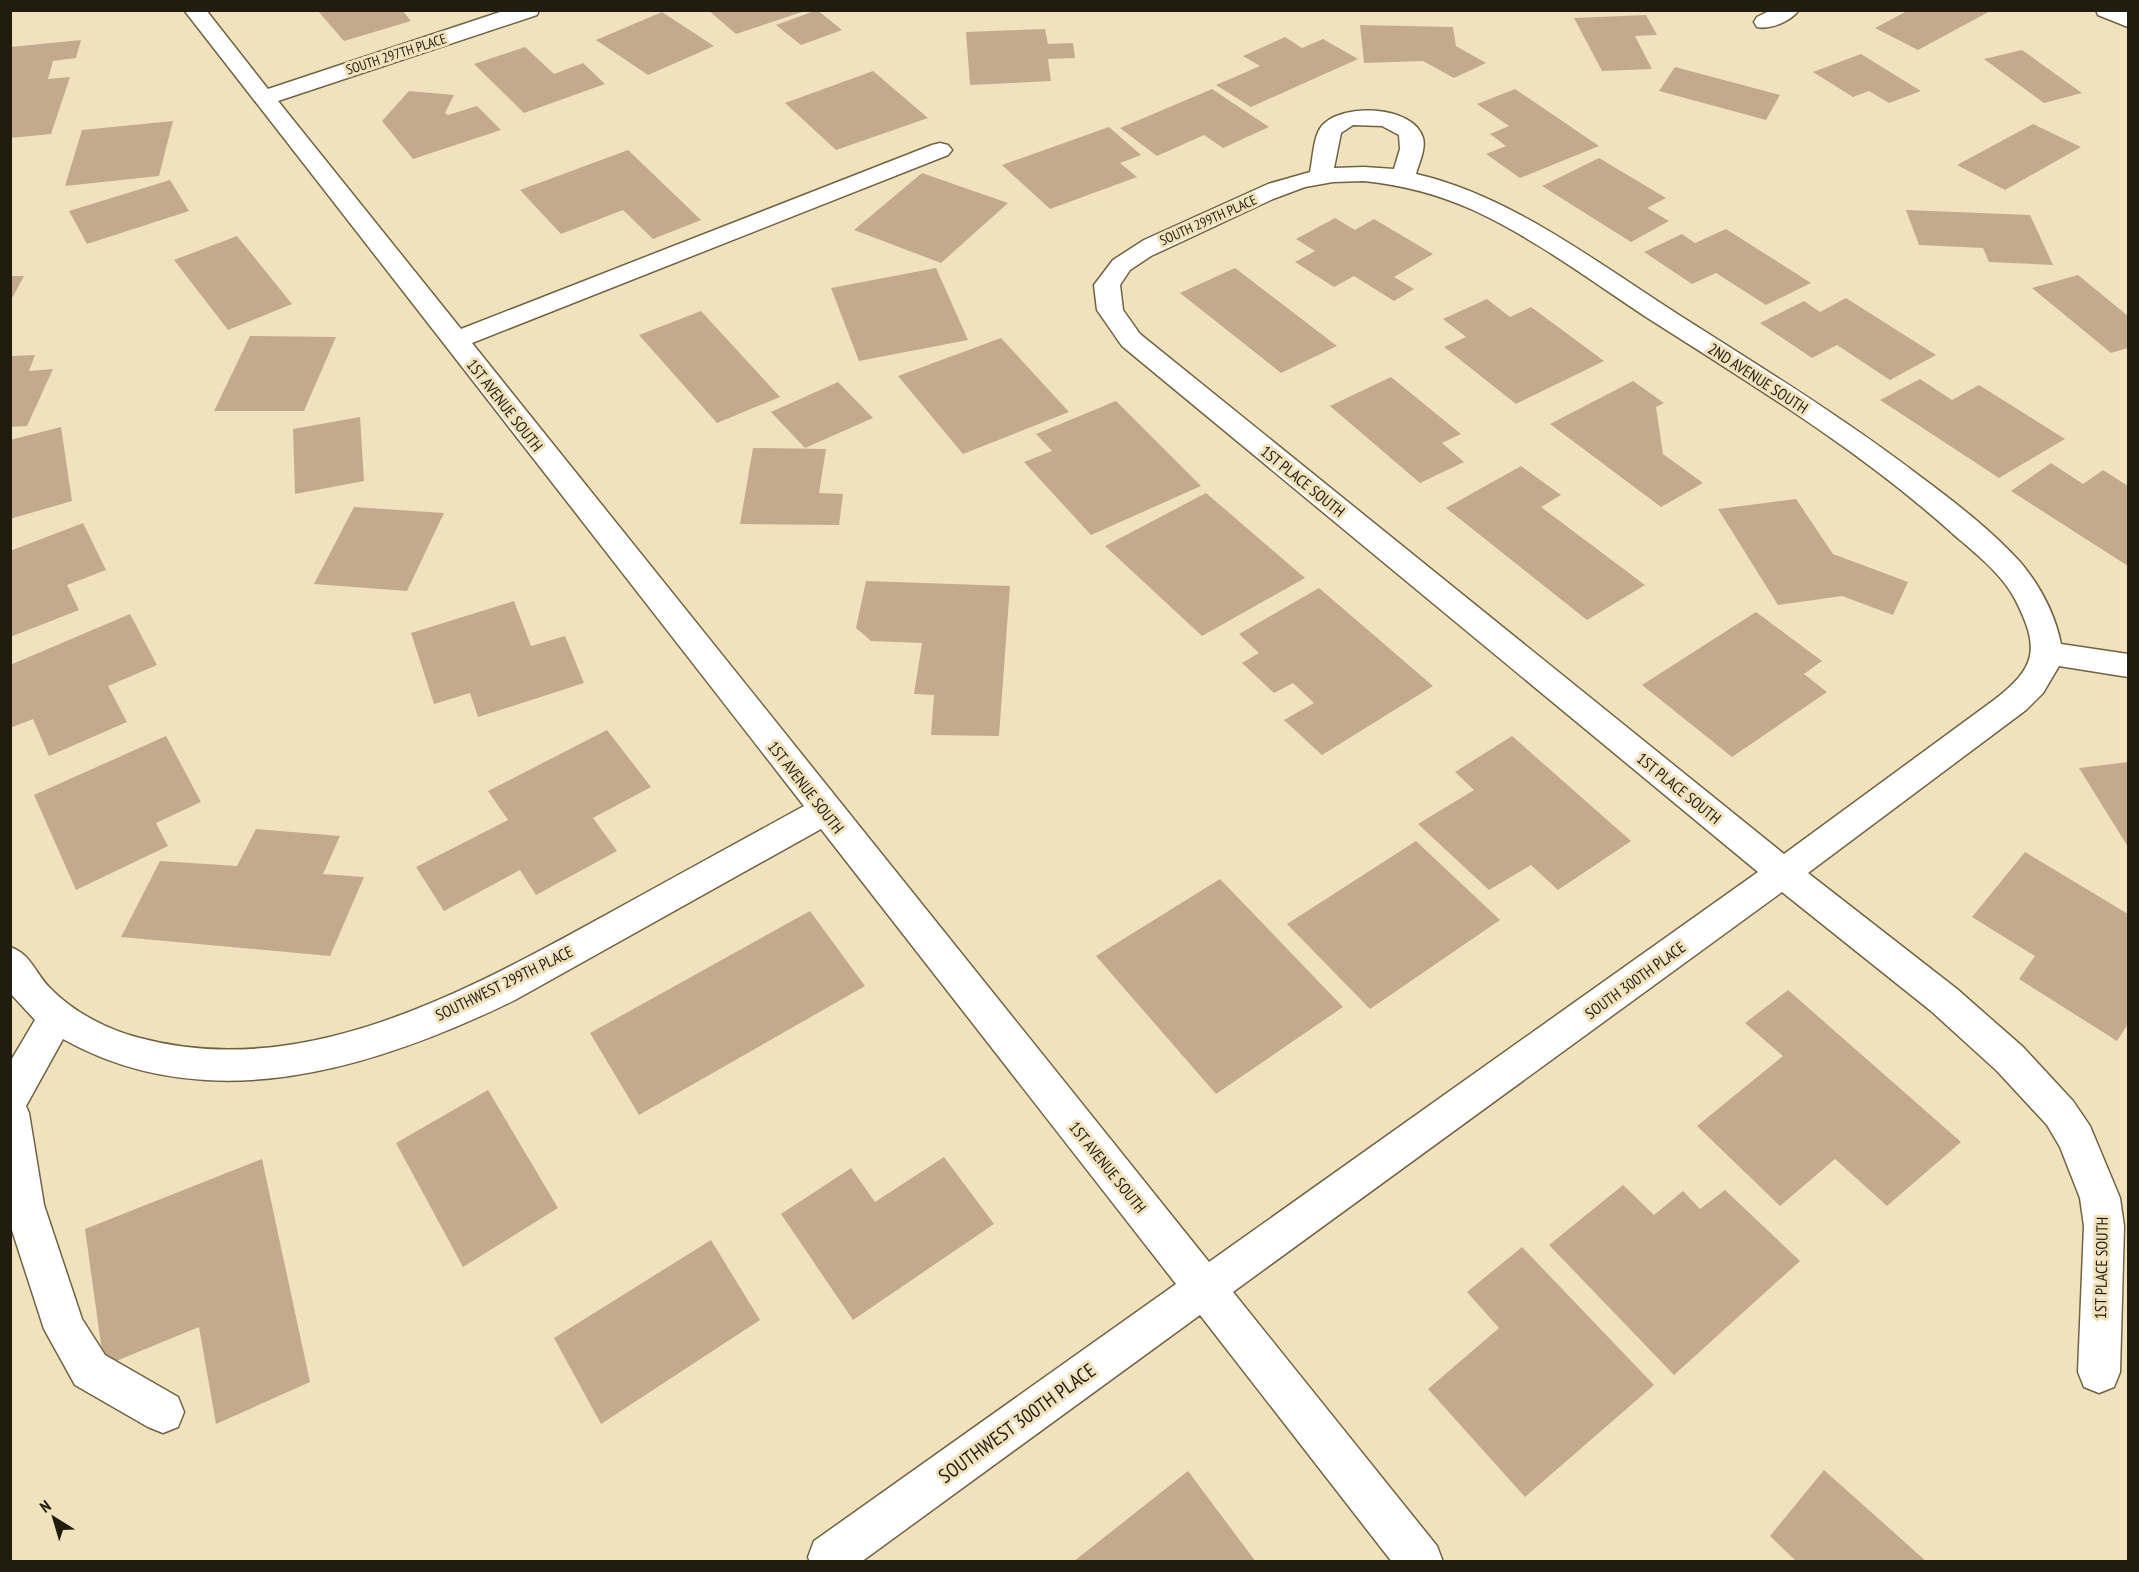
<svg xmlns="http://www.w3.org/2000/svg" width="2139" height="1572" font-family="'PT Sans Narrow',sans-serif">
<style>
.building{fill:#c4aa8d}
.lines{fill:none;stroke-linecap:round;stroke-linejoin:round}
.minor-casing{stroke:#706343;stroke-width:3}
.minor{fill:#fff;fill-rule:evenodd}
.labels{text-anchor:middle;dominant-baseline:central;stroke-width:6;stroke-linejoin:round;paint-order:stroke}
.far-street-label{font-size:14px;fill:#221c0f;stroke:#f1e2be}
.street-label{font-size:16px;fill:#221c0f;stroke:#f1e2be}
.near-street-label{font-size:20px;fill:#221c0f;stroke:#f1e2be}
</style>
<rect width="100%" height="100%" fill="#f1e2be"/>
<g class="building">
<polygon points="317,10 402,10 411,21 344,41"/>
<polygon points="708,10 805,10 805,11 736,34"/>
<polygon points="817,10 842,30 801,45 776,25"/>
<polygon points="1909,10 1992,10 1918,50 1875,28"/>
<polygon points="662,12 714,46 648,75 596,40"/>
<polygon points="1646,15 1657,35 1635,36 1652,69 1602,71 1574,18"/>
<polygon points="1360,25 1453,27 1456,46 1486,63 1454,78 1423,61 1364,63"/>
<polygon points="1045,29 1048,44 1073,43 1075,58 1048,59 1051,81 970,85 966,32"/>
<polygon points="1285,37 1302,48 1323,39 1358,59 1251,107 1216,85 1260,66 1243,56"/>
<polygon points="81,40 76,58 53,61 48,79 70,77 51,134 10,138 10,47"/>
<polygon points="525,47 554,74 583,63 605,84 524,113 474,64"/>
<polygon points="2022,50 2082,93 2044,103 1984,59"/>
<polygon points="1861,54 1921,91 1889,103 1869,91 1853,97 1813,72"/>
<polygon points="1675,67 1780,95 1766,120 1659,91"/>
<polygon points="873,71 928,118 836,150 785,103"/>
<polygon points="1212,89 1269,127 1223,148 1204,135 1157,156 1120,128"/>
<polygon points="1515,89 1599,146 1520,178 1486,154 1506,146 1490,134 1509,126 1477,104"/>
<polygon points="409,91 454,95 445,113 448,115 477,106 501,130 413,159 382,121"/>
<polygon points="173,121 159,176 65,186 82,130"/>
<polygon points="2033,124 2081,147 2005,190 1957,165"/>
<polygon points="1109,127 1141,155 1120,163 1137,177 1050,209 1002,165"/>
<polygon points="628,150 701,220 653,239 623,210 561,234 520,190"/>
<polygon points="1599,158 1666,198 1647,208 1669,221 1631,242 1542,186"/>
<polygon points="922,173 1008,203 941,263 854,230"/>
<polygon points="170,180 189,211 87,244 69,211"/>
<polygon points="1906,210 2030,215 2053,265 1989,262 1983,248 1919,245"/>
<polygon points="1335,218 1355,230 1374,219 1433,254 1394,277 1414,289 1394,301 1354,276 1334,287 1295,262 1315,251 1296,239"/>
<polygon points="1726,229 1811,283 1766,305 1716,273 1692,284 1644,252 1682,234 1695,243"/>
<polygon points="237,236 292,304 228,330 174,260"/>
<polygon points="936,268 968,340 859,361 831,288"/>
<polygon points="1235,268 1337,346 1281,373 1180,293"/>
<polygon points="2078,275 2128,316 2128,348 2111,353 2032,288"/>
<polygon points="10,276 24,276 10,302"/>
<polygon points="1846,298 1936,355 1890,380 1837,345 1812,358 1760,323 1804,301 1820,312"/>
<polygon points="1487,299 1510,317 1531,307 1604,361 1516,404 1444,347 1466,337 1443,319"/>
<polygon points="701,311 780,397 717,423 639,335"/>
<polygon points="250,336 336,337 304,411 214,411"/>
<polygon points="1001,338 1069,412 963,454 898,376"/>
<polygon points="35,355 29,371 53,369 27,426 10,427 10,356"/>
<polygon points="1391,377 1461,434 1442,443 1464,462 1420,483 1330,406"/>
<polygon points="1920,379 1952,400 1979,385 2065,439 1999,478 1880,400"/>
<polygon points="1633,381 1664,403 1656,407 1663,454 1703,483 1661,507 1550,424"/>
<polygon points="838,382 873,418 805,448 771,412"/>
<polygon points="1116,401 1201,486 1091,535 1024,462 1052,451 1036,434"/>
<polygon points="360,417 364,481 295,494 293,429"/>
<polygon points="61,427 72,501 10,519 10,440"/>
<polygon points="753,448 826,449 819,493 843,494 839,525 740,524"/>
<polygon points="2051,463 2083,484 2103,470 2128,486 2128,566 2011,491"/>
<polygon points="1521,466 1561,495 1541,507 1645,585 1587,620 1446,508"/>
<polygon points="1206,493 1305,578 1202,636 1105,546"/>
<polygon points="1796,499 1833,554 1908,582 1893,615 1842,596 1778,605 1718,509"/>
<polygon points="354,507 444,513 407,591 314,584"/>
<polygon points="83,523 106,570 67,585 79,610 10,637 10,551"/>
<polygon points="866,581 1010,586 999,736 931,735 934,695 914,694 922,643 871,641 856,628"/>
<polygon points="1319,588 1433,686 1322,755 1284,720 1314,703 1293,683 1274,693 1242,663 1259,653 1239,634"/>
<polygon points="514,601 531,646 565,636 584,683 478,717 470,693 434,704 411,633"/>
<polygon points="1756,612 1822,661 1804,674 1827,692 1732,757 1642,685"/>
<polygon points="130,614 157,665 108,686 127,722 49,756 33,719 10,728 10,665"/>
<polygon points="607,730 651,787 593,818 617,851 536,895 520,870 444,911 416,867 508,820 488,791"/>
<polygon points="166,736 201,802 156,823 168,846 76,890 34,795"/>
<polygon points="1512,736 1631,841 1558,890 1531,865 1489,890 1418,824 1474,790 1455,772"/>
<polygon points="2128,762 2128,847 2079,768"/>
<polygon points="256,829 340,836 323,874 364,877 330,956 121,937 160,861 237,866"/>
<polygon points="1416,841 1500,920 1370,1009 1287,924"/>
<polygon points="2025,852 2128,914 2128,1024 2117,1041 2019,979 2035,956 1972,917"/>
<polygon points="1220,879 1343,1007 1216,1094 1096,956"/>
<polygon points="810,911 865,986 639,1115 590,1033"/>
<polygon points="1788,990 1961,1142 1887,1206 1835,1159 1780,1206 1697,1126 1783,1056 1745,1023"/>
<polygon points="488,1090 558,1208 463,1267 396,1143"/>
<polygon points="944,1157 994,1224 853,1320 781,1214 851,1168 875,1202"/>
<polygon points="262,1159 310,1382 216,1424 199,1327 104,1366 85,1229"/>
<polygon points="1623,1185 1654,1215 1683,1191 1700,1209 1725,1190 1800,1261 1674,1375 1549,1245"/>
<polygon points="711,1240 760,1320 601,1424 554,1338"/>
<polygon points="1522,1247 1654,1385 1525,1497 1428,1389 1499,1328 1467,1292"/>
<polygon points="1824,1470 1927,1562 1797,1562 1770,1536"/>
<polygon points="1188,1471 1256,1562 1073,1562"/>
</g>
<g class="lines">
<g class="minor-casing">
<g id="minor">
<path d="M184 10H206L268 89 506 10H539L537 15 278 101 461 329 932 145 940 143 948 145 952 150 948 155 472 343 1209 1262 1758 872 1122 346 1097 310 1094 285 1113 260 1144 240 1268 184 1310 172C1313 159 1313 138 1321 127 1340 102 1414 105 1423 138 1426 149 1419 163 1416 174 1510 195 1599 264 1679 315 1761 367 1844 418 1921 477 1956 503 1992 531 2021 563 2040 586 2055 614 2061 644L2128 654V677L2059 666 2043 693 2026 710 1808 873 1957 989 2023 1047 2073 1101 2090 1126 2120 1198 2124 1226 2120 1372 2114 1387 2099 1393 2084 1387 2078 1372 2084 1226 2080 1198 2060 1147 2047 1125 1997 1071 1931 1011 1782 892 1233 1292 1437 1546 1443 1562H1392L1200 1315 861 1562H810L808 1557 814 1541 1176 1284 821 829 515 1000C375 1068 209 1121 63 1039L26 1106 29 1113 44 1205 82 1319 105 1355 178 1397 184 1412 178 1427 163 1433 148 1427 75 1385 44 1329 10 1224V1062L35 1020 10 993V947C31 954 35 973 50 988 73 1012 108 1030 140 1038 306 1083 473 988 613 911 676 876 740 841 804 806ZM1353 125 1382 126 1399 135 1400 149 1394 169 1364 167 1334 168 1341 133ZM1364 181C1403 185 1437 194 1473 210 1534 238 1590 280 1646 317 1751 384 1860 450 1953 534 1975 553 2001 573 2015 599 2040 648 2037 667 1994 700L1784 854 1140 334 1123 310 1120 285 1130 270 1151 256 1273 199 1305 187 1333 182Z"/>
<path d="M1771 10H1799C1791 21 1770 30 1757 27L1754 22 1757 17Z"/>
<polygon points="2096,10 2124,10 2128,13 2128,27 2098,15"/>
</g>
</g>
<use href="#minor" class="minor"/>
</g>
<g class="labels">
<g class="far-street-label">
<text transform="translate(396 54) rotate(-18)">SOUTH 297TH PLACE</text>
<text transform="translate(1208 220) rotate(-24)">SOUTH 299TH PLACE</text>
</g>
<g class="street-label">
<text transform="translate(1758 378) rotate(33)">2ND AVENUE SOUTH</text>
<text transform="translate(505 405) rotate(52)">1ST AVENUE SOUTH</text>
<text transform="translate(1303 481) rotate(39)">1ST PLACE SOUTH</text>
<text transform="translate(806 787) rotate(52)">1ST AVENUE SOUTH</text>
<text transform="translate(1679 788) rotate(39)">1ST PLACE SOUTH</text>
<text transform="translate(1635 980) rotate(-36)">SOUTH 300TH PLACE</text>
<text transform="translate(504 983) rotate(-26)">SOUTHWEST 299TH PLACE</text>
<text transform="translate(1108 1167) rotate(51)">1ST AVENUE SOUTH</text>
<text transform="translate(2101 1268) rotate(-89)">1ST PLACE SOUTH</text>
</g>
<g class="near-street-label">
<text transform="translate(1017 1423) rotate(-36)">SOUTHWEST 300TH PLACE</text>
</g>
</g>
<rect width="2139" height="1572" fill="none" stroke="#221c0f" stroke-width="24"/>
<g transform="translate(54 1518) rotate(323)" stroke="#f1e2be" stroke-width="4.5" paint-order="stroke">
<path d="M0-4.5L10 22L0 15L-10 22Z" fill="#221c0f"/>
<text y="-9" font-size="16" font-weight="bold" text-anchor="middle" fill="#221c0f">N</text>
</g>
</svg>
